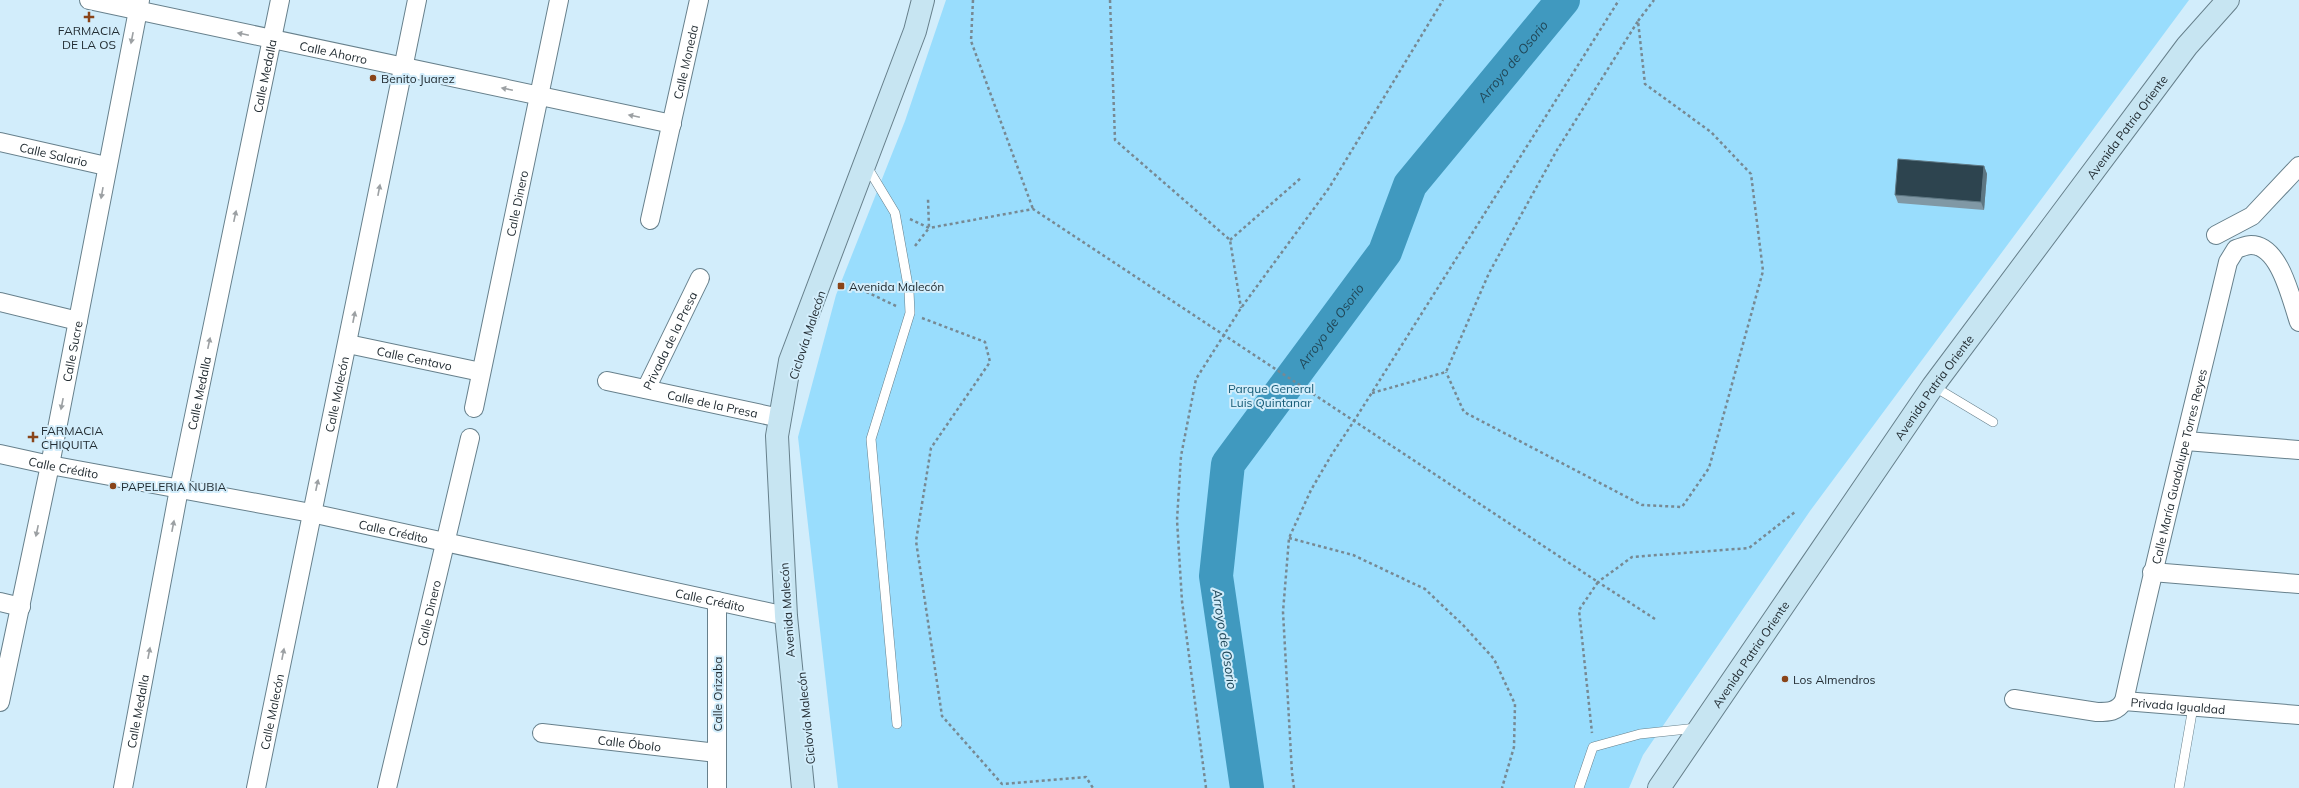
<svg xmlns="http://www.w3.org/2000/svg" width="2299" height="788" font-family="Mulish,sans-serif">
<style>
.green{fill:#99ddfd}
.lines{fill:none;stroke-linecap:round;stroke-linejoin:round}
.river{stroke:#4099bf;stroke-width:34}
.lane-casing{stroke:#67808c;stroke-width:10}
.street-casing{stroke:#67808c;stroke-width:20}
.secondary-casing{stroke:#67808c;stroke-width:24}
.path{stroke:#778993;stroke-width:2.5;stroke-dasharray:3 3;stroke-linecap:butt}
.lane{stroke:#fff;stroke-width:9}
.street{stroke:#fff;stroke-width:18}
.secondary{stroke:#c7e5f2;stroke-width:22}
.wall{fill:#8098a5}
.shaded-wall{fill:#5e7783}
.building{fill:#2d444f;stroke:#5e7783}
.oneway{fill:#9ca0a3}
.poi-dot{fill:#894419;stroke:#d2edfb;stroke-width:1.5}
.labels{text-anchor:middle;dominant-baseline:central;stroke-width:4;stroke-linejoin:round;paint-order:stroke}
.poi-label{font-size:12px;fill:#232d33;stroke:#d2edfb;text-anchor:start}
.street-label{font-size:12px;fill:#232d33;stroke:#d2edfb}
.park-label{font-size:12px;fill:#165b76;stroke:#d2edfb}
.water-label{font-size:13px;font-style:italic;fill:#214859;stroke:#d2edfb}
</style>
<rect width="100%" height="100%" fill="#d2edfb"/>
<polygon class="green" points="946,0 2189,0 1810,511 1643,755 1629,788 838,788 798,437 836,295 905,121"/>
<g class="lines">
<path class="river" id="s1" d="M1247 788 1216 576 1228 464 1385 252 1410 185 1563 0"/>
<g class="lane-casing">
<g id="lane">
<polyline points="866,165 895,213 909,291 910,313 871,439 897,724"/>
<polyline points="1933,386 1993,422"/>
<polyline points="1579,788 1593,747 1640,734 1697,728"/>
<polyline points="2179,788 2193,707"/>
</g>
</g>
<g class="street-casing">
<g id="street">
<path id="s2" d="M89 0 672 124"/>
<path id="s3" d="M0 142 106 166"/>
<path id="s4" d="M650 220 699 0"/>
<polyline points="2216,235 2252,216 2299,166"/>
<polyline points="0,302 78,321"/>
<path id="s5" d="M348 344 481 372"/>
<path id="s6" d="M607 381 780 418"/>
<path id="s7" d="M646 389 700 278"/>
<path id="s8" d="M474 408 559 0"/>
<polyline points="2186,441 2299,450"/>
<path id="s9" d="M0 454 50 465 311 513 786 616"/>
<polyline points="2152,572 2299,584"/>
<polyline points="717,601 717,788"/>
<polyline points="0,602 21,607"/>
<path id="s10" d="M2014 699 2097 712C2109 712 2117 712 2124 701L2299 715"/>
<path id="s11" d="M2124 701C2156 554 2193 409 2228 262L2236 249C2240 248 2246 245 2251 245 2280 245 2291 299 2299 322"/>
<path id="s12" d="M0 702 50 465 140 0"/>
<path id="s13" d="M542 733 717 753"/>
<path id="s14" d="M123 788 179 489 280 0"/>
<path id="s15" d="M256 788 417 0"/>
<path id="s16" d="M387 788 470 438"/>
</g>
</g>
<g class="secondary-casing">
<g id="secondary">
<polyline points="803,788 786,616 777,436 790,361 915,31 923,0"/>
<path id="s17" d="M1659 788 1933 386 2187 46 2228 0"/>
</g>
</g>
<g class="path">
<polyline points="973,0 971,41 1033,209"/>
<polyline points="1110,0 1115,140 1230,240 1241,308"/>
<polyline points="1638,21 1654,0"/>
<polyline points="910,219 929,228 1033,209 1598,582 1579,610 1592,733"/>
<polyline points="1230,240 1302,177"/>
<polyline points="915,246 929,228 928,199"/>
<polyline points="850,284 896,306"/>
<polyline points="922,318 985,342 990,362 931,448 916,541 942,716 1002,784 1086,777 1093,788"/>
<polyline points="1372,393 1446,372 1489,273 1557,150 1638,21 1645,84 1711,132 1751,174 1763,271 1709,468 1682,507 1642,505 1464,412 1446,372"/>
<polyline points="1289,538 1353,555 1425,589 1464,626 1494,659 1515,704 1514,747 1502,788"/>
<polyline points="1655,619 1598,582 1632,557 1749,548 1795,512"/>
<polyline points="1206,788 1182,601 1177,520 1181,456 1196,379 1241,308 1329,188 1443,0"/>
<polyline points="1294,788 1292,773 1283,612 1289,538 1311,490 1332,454 1354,421 1619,0"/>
</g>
<use href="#lane" class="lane"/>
<use href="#street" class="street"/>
<use href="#secondary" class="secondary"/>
</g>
<polygon class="wall" points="1984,166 1987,174 1984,210 1898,203 1895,195"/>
<polygon class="shaded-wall" points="1984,166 1987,174 1984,210 1981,202"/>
<polygon class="building" points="1898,159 1984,166 1981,202 1895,195"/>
<defs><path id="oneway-solid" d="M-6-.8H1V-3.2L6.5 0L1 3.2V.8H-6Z"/></defs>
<g class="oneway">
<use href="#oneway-solid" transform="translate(243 34) rotate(-168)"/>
<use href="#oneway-solid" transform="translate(132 38) rotate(101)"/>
<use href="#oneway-solid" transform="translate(507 89) rotate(-168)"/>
<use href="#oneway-solid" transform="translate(634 116) rotate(-168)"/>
<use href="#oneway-solid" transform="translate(379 190) rotate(-79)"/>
<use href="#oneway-solid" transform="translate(102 193) rotate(100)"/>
<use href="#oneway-solid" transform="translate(235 216) rotate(-78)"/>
<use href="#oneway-solid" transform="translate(354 317) rotate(-79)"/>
<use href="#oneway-solid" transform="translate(209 343) rotate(-78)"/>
<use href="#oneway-solid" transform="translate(62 404) rotate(101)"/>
<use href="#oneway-solid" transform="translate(317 485) rotate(-78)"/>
<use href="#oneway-solid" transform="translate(173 526) rotate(-79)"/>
<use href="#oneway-solid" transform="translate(37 531) rotate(102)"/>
<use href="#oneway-solid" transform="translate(149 653) rotate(-79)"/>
<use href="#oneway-solid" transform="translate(283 654) rotate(-79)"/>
</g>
<g class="poi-dot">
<path d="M87 11h4v4h4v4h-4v4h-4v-4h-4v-4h4z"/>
<circle cx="373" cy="78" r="4"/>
<rect x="837" y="282" width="8" height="8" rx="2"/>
<path d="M31 431h4v4h4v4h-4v4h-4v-4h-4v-4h4z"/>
<circle cx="113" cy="486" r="4"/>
<circle cx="1785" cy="679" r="4"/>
</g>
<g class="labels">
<g class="poi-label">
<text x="89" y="30" text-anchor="middle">FARMACIA<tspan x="89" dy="14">DE LA OS</tspan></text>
<text x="381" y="78">Benito Juarez</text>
<text x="849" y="286">Avenida Malecón</text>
<text x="41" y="430">FARMACIA<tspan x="41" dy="14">CHIQUITA</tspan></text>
<text x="121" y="486">PAPELERIA NUBIA</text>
<text x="1793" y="679">Los Almendros</text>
</g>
<g class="street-label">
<text stroke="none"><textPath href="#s2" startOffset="250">Calle Ahorro</textPath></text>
<text stroke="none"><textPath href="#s4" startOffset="162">Calle Moneda</textPath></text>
<text stroke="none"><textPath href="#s14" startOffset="726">Calle Medalla</textPath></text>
<text stroke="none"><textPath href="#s17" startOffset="810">Avenida Patria Oriente</textPath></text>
<text stroke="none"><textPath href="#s3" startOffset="55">Calle Salario</textPath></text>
<text stroke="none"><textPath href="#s8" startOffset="209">Calle Dinero</textPath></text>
<text transform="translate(807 335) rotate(-72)">Ciclovía Malecón</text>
<text stroke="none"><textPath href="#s7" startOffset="54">Privada de la Presa</textPath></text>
<text stroke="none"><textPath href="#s12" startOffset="358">Calle Sucre</textPath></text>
<text stroke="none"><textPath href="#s5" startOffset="68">Calle Centavo</textPath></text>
<text stroke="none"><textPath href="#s17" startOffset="486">Avenida Patria Oriente</textPath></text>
<text stroke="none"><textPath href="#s14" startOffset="402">Calle Medalla</textPath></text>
<text stroke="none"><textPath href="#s15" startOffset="402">Calle Malecón</textPath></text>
<text stroke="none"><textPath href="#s6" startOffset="108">Calle de la Presa</textPath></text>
<text stroke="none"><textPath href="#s11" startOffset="241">Calle María Guadalupe Torres Reyes</textPath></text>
<text stroke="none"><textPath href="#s9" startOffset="65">Calle Crédito</textPath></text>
<text stroke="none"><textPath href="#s9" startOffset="401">Calle Crédito</textPath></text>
<text stroke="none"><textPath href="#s9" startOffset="725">Calle Crédito</textPath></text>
<text transform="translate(787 610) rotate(-94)">Avenida Malecón</text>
<text stroke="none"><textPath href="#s16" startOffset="180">Calle Dinero</textPath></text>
<text stroke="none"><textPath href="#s17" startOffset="162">Avenida Patria Oriente</textPath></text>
<text transform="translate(717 694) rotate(-90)">Calle Orizaba</text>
<text stroke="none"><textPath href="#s10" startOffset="169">Privada Igualdad</textPath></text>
<text stroke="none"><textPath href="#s15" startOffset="78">Calle Malecón</textPath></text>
<text stroke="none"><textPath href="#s14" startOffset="78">Calle Medalla</textPath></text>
<text transform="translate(806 718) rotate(-96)">Ciclovía Malecón</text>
<text stroke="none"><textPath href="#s13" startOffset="88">Calle Óbolo</textPath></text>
</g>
<g class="park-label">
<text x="1271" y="388">Parque General<tspan x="1271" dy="14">Luis Quintanar</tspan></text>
</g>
<g class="water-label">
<text stroke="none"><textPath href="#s1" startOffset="823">Arroyo de Osorio</textPath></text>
<text stroke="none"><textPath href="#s1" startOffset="499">Arroyo de Osorio</textPath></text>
<text transform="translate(1225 639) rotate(81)">Arroyo de Osorio</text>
</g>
</g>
</svg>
